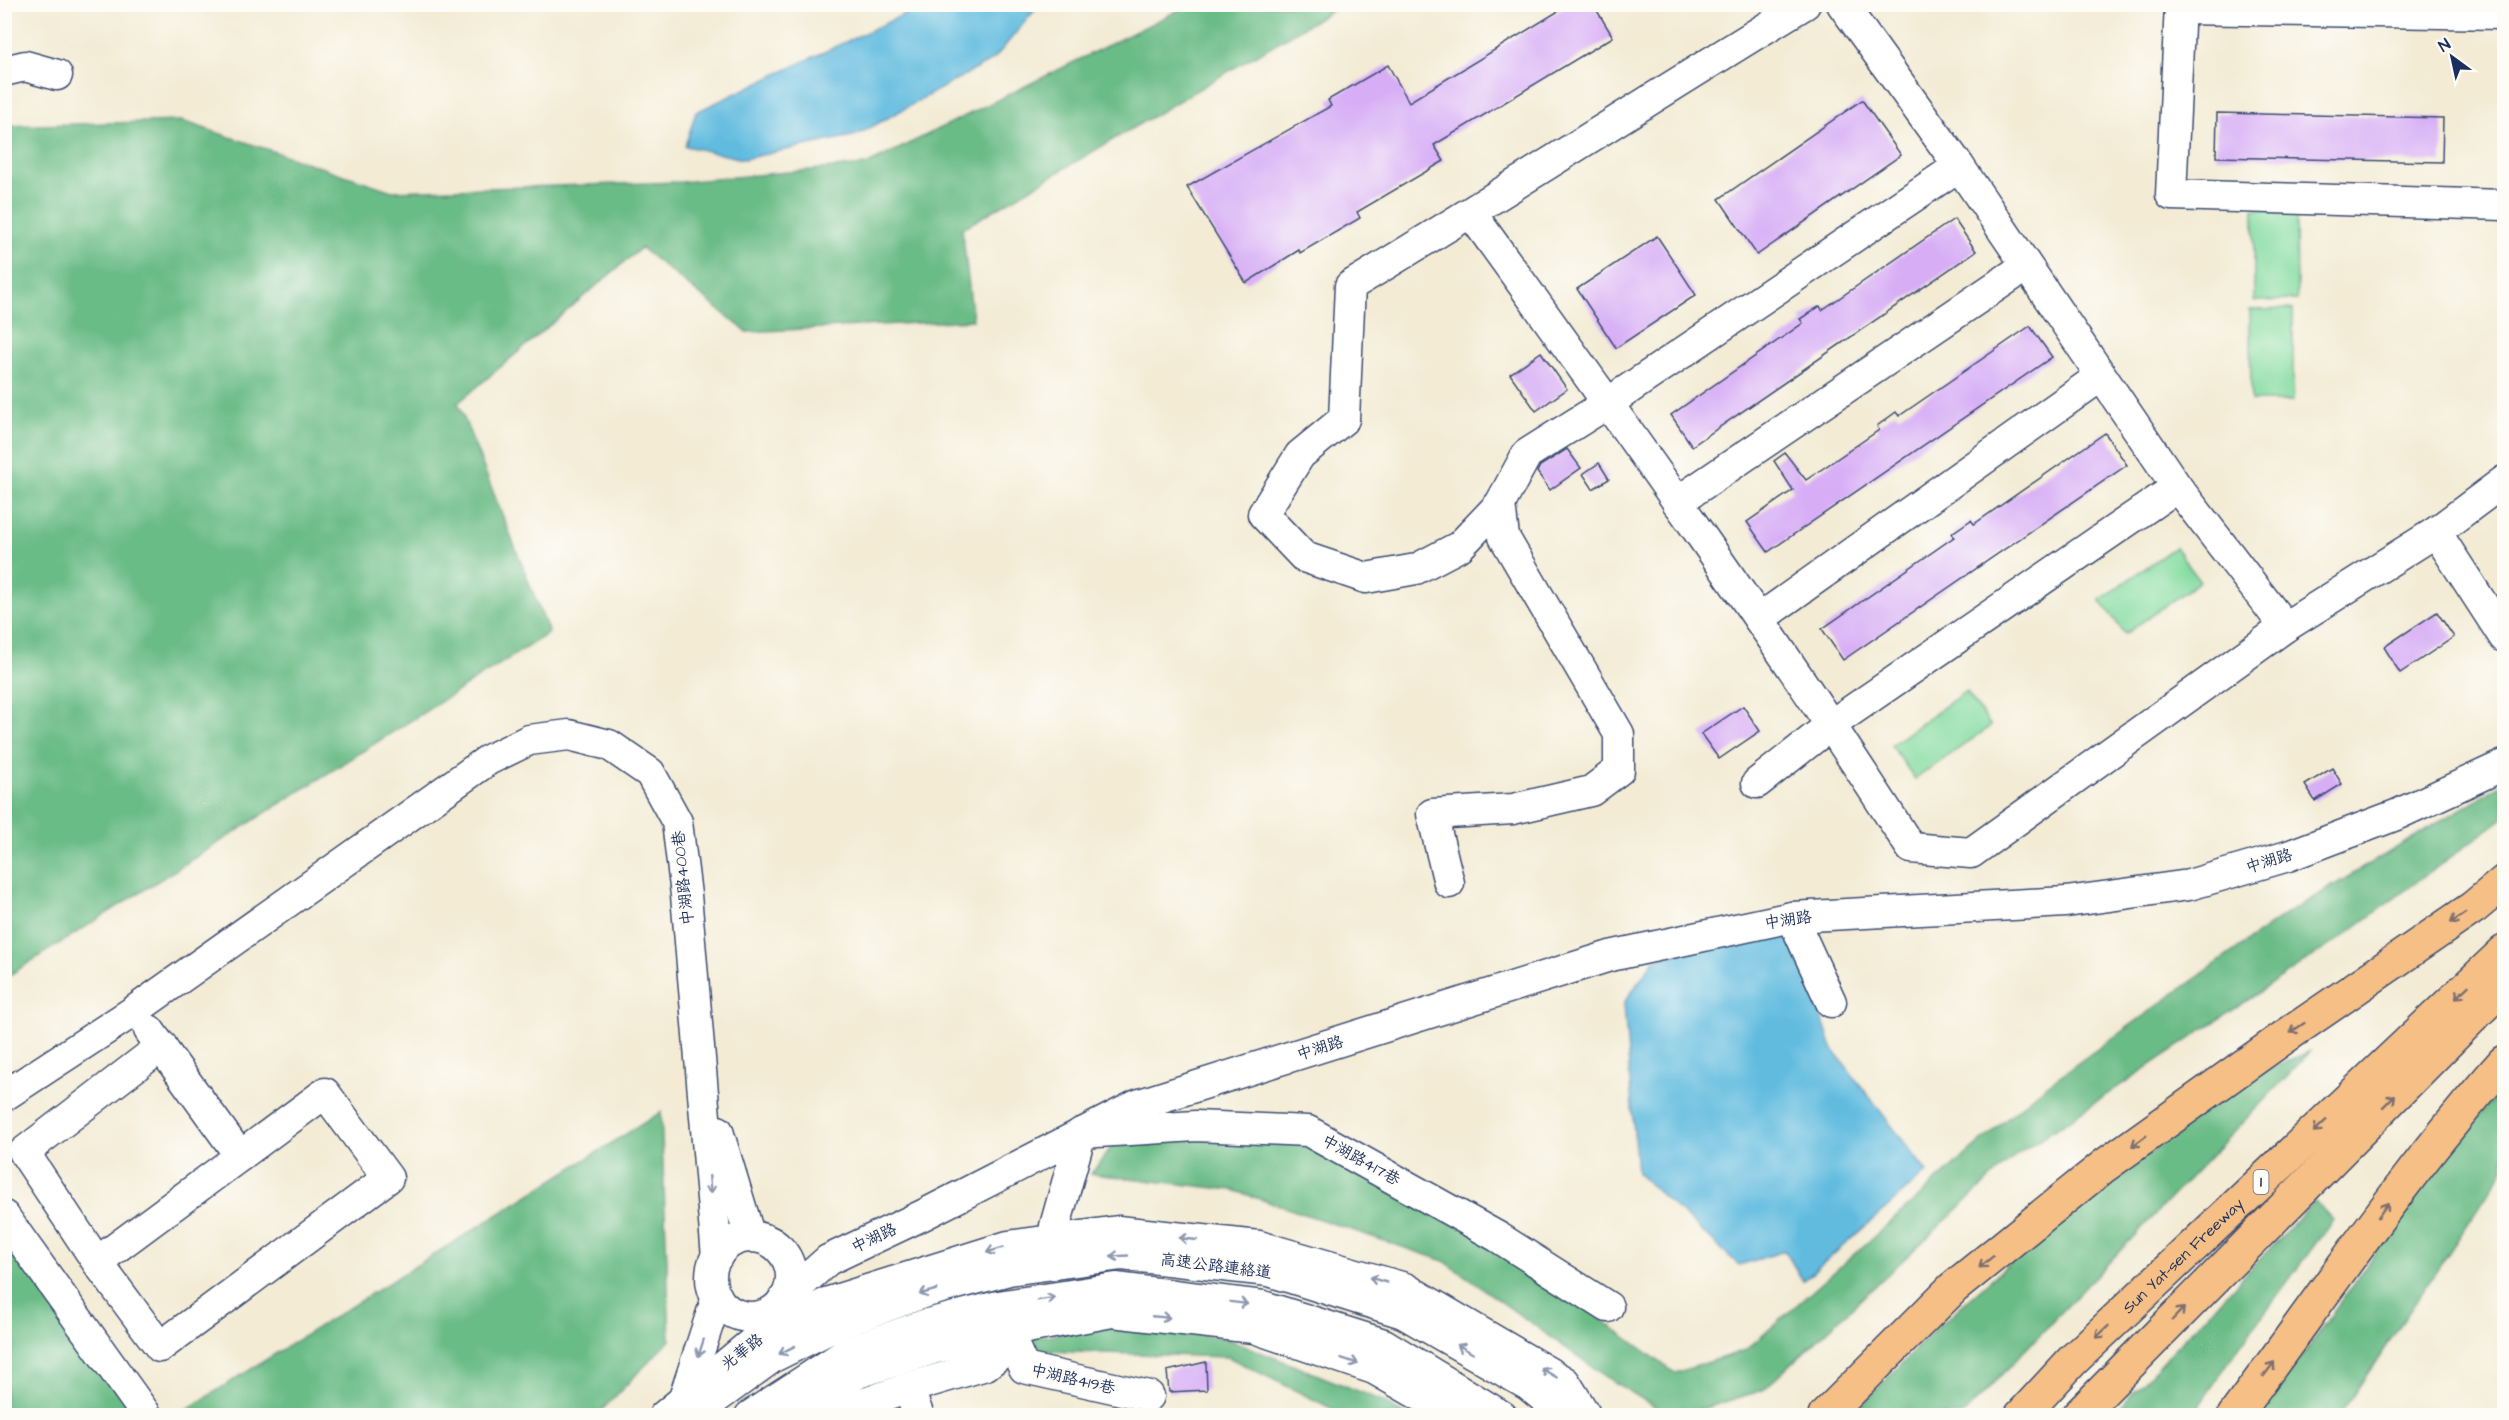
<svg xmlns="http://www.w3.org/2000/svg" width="2509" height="1420" font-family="'Architects Daughter','LXGW WenKai TC',sans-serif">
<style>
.green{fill:#84dca0;stroke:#50867f;stroke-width:1.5}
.forest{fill:#6bbc86;stroke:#437672;stroke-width:1.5}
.water{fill:#61bbdf;stroke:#3e759e;stroke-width:1.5}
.building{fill:#d7aef6}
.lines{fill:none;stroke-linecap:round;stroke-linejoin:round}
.minor-casing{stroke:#3b4b70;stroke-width:33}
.highway-casing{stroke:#3b4b70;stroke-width:36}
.minor{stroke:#fff;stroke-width:30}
.highway{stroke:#f5bf86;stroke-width:33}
.oneway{stroke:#7d7070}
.oneway2{stroke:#8d97ae}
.labels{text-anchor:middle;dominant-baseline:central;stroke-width:4.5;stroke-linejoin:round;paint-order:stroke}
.shield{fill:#fdfcf7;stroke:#5f6c8c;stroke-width:1.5}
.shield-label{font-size:15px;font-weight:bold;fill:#1b2f5e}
.street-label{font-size:16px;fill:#1b2f5e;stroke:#fdfcf7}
</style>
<rect width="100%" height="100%" fill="#fdfcf7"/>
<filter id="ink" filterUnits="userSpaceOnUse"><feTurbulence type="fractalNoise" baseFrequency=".0167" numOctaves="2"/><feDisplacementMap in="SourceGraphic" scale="12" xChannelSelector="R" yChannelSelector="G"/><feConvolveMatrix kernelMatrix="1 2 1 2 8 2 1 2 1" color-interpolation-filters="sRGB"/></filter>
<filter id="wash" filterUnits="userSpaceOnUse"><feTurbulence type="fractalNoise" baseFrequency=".008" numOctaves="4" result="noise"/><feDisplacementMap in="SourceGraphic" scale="24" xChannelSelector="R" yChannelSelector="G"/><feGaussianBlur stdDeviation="1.35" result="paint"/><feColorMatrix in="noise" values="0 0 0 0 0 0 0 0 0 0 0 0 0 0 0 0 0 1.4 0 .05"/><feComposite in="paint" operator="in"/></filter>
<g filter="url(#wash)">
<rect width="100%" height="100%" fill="#f3ebd4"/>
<g class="green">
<polygon points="2296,208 2297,300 2254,301 2254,209"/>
<polygon points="2293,309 2293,401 2251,401 2250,310"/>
<polygon points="2175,547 2200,581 2125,634 2100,600"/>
<polygon points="1966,691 1991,726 1915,779 1891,745"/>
</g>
<g class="forest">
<polygon points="1189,5 1341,5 962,229 973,320 747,332 641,248 458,403 549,633 5,978 5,126 182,121 392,191 681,182 866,165"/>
<polygon points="2504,783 2504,818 2339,939 2015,1156 1763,1390 1683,1415 1668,1415 1608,1378 1444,1261 1233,1190 1091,1174 1122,1133 1301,1140 1496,1242 1675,1373 1746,1350 2036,1093 2283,916"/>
<polygon points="2311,1051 1963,1415 1851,1416 1933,1331 2004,1268 2240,1082"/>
<polygon points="2504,1086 2504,1170 2340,1415 2260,1416 2438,1164"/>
<polygon points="661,1112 670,1340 597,1415 178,1415"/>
<polygon points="2315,1201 2333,1220 2234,1354 2193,1415 2112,1415"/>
<polygon points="4,1234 144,1415 5,1415"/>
<polygon points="1121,1325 1225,1338 1383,1401 1404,1415 1345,1415 1228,1357 1044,1351 1026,1338"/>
</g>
<g class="water">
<polygon points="924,5 1039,5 994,59 857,135 743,159 685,146 696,112"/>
<polygon points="1778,926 1793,933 1832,1048 1927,1172 1803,1281 1785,1251 1739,1265 1637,1173 1624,1003 1655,959"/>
</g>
<g id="blocks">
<g class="building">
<polygon points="1570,4 1593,4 1613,37 1434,145 1444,161 1357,212 1360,218 1300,253 1299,250 1246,283 1187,187 1331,106 1328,100 1388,65 1409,102"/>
<polygon points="1862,100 1901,155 1757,255 1719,199"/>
<polygon points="2217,113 2443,118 2442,162 2216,157"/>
<polygon points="1954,219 1976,251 1692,446 1671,415 1803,323 1800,319 1820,306 1822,310"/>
<polygon points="1657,236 1696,295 1616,348 1577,289"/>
<polygon points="2030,326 2052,357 1768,552 1747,522 1793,490 1774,461 1785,453 1806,480 1879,430 1877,426 1896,412 1899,416"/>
<polygon points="1541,352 1567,389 1536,411 1510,374"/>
<polygon points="2105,433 2127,465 1843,660 1822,629 1954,537 1952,533 1971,520 1974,524"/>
<polygon points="1567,449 1581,468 1550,490 1537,472 1540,466"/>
<polygon points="1599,463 1609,479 1593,489 1583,474"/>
<polygon points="2437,612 2454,637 2400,673 2384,647"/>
<polygon points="1743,706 1760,731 1719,759 1701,734"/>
<polygon points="2332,768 2342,784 2315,801 2305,785"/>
<polygon points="1206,1362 1207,1390 1169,1392 1167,1371"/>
</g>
</g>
</g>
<g filter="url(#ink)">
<use href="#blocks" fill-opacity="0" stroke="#3b4b70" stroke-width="1.5"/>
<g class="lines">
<g class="minor-casing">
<g id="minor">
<path d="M1805 4C1652 97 1503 194 1350 286L1344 419 1300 455 1263 514 1304 557 1366 578 1416 569 1460 546 1500 504 1527 454 1608 403 1959 166"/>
<polyline points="1842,4 1959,166 2177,487 2285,627"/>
<polyline points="2180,4 2171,195 2504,205"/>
<polyline points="2180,9 2504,14"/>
<polyline points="4,71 25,66 57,75"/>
<path d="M1471 213C1622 422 1772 631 1911 848L1971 853 2285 627 2436 532 2504 481"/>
<polyline points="1677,502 2026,266"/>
<polyline points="2436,532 2504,637"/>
<polyline points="1759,619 2101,376"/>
<polyline points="1757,783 1832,724 2177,487"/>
<polyline points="1449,883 1432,814 1513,809 1591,791 1619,770 1619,734 1504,537 1500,504"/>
<polyline points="1792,917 1831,1002"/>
<polyline points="149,1030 240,1156"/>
<polyline points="4,1096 134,1011 488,760 529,740 569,735 609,745 650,773 677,822 686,895 717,1257"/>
<polyline points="718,1131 750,1237"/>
<polyline points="4,1216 147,1416"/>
<polyline points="1055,1226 1081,1133 1196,1126 1308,1131 1498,1237 1608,1307"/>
<circle cx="751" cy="1277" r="40"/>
<polyline points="97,1262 325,1093 388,1178 160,1347 97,1262 24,1152 162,1046"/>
<polyline points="760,1336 783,1300 828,1260 923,1215 1137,1105 1610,956 1792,917 2066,902 2189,885 2288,856 2396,815 2504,765"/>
<polyline points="908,1388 919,1416"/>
<polyline points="684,1398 717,1297"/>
<polyline points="704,1407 773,1357 839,1324 923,1293 1009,1270 1122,1255 1269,1271 1403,1313 1528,1385 1566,1416"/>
<polyline points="664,1416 760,1336 829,1302 1008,1246 1118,1231 1259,1246 1405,1288 1565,1382 1586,1416"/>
<polyline points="750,1416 848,1352 927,1324 998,1306 1116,1288 1263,1306 1384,1344 1502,1416"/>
<polyline points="790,1416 858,1373 936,1348 1011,1331 1112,1312 1254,1328 1374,1369 1456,1416"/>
<polyline points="829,1416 908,1388 986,1365 1013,1344 1024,1368 1149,1396"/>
</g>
</g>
<g class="highway-casing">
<g id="highway">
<polyline points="1825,1416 1953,1288 2104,1166 2283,1038 2474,907 2504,882"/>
<path id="s1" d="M2021 1416 2072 1361 2504 952"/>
<polyline points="2078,1416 2504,985"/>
<path d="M2234 1416C2323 1296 2405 1173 2504 1062"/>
</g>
</g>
<use href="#minor" class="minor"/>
<use href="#highway" class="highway"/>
</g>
<defs><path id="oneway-shaft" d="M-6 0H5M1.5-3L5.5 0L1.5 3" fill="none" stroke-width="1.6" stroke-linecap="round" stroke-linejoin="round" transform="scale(1.5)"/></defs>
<g class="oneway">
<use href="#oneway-shaft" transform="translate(2458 918) rotate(146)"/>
<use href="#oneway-shaft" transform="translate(2462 992) rotate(137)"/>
<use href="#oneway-shaft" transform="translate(2297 1028) rotate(146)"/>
<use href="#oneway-shaft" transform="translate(2389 1101) rotate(-45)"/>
<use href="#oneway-shaft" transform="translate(2320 1126) rotate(137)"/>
<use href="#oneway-shaft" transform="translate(2139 1141) rotate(144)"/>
<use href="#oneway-shaft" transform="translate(2383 1210) rotate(-55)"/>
<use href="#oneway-shaft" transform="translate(1986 1262) rotate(141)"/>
<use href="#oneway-shaft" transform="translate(2178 1314) rotate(-46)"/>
<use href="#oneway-shaft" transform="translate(2102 1332) rotate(137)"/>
<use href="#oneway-shaft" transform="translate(2269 1369) rotate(-53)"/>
</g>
<g class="oneway2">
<use href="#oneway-shaft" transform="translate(710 1185) rotate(85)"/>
<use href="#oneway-shaft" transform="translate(1188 1239) rotate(-174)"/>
<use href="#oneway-shaft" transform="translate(995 1250) rotate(163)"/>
<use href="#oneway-shaft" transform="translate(1119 1256) rotate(177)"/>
<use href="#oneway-shaft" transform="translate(1378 1280) rotate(-164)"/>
<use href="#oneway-shaft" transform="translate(928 1292) rotate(164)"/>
<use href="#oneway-shaft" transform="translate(1046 1299) rotate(-9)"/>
<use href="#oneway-shaft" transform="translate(1239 1303) rotate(7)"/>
<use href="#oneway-shaft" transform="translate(1161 1317) rotate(5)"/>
<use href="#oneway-shaft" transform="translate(701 1348) rotate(108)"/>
<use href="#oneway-shaft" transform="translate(1465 1349) rotate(-150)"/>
<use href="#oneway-shaft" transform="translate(787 1350) rotate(153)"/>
<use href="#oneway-shaft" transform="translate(1350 1361) rotate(19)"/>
<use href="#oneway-shaft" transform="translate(1549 1373) rotate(-150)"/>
</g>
</g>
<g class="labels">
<rect class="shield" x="2253.5" y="1170" width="15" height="24" rx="4.5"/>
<g class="shield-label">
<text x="2261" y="1182">1</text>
</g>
<g class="street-label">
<text transform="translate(2269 861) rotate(-17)">中湖路</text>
<text transform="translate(683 878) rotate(-96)">中湖路400巷</text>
<text transform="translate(1788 920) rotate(-8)">中湖路</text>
<text transform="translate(1320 1048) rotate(-17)">中湖路</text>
<text transform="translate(1361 1160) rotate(29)">中湖路417巷</text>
<text transform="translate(874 1238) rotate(-25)">中湖路</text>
<text stroke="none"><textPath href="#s1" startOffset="228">Sun Yat-sen Freeway</textPath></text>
<text transform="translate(1216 1266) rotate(7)">高速公路連絡道</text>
<text transform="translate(742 1352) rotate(-38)">光華路</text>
<text transform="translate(1073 1379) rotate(13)">中湖路419巷</text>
</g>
</g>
<rect width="2509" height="1420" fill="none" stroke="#fdfcf7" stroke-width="24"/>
<g transform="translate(2452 57) rotate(327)" stroke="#fdfcf7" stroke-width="4.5" paint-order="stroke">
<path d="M0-4.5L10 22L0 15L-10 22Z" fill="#1b2f5e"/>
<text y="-9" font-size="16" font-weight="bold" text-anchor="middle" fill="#1b2f5e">N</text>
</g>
</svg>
